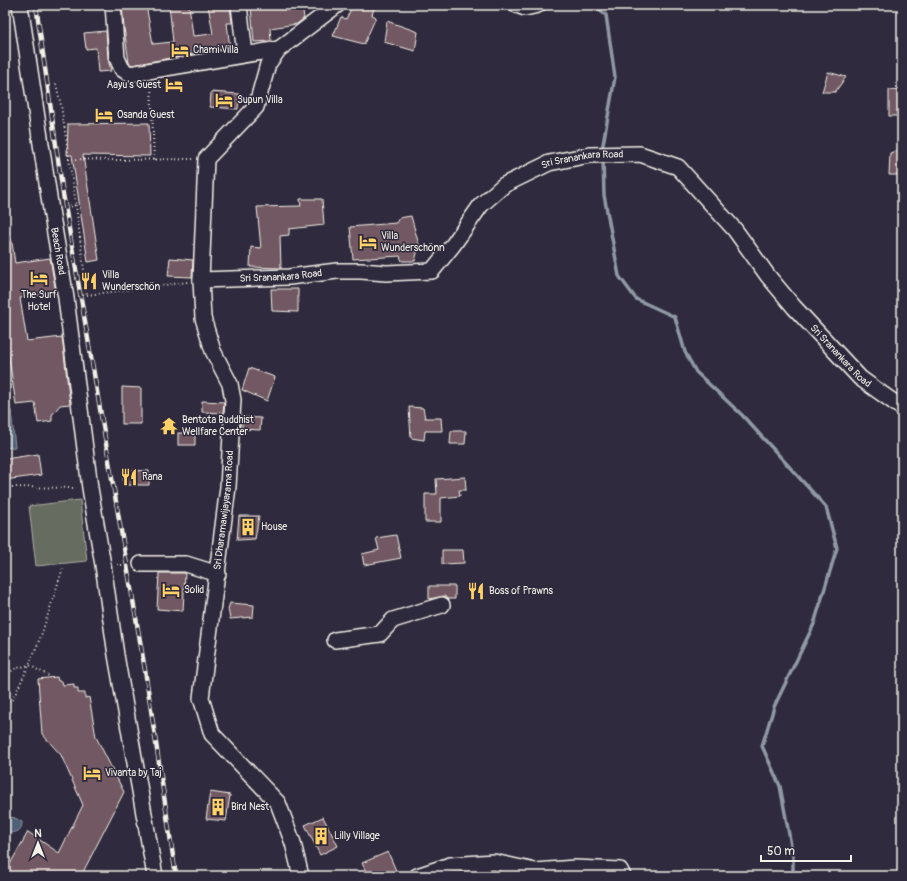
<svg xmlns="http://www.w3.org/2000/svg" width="907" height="881" font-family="Pangolin,sans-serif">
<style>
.green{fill:#666c5f;stroke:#adaea4}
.water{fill:#4d6078;stroke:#909aa5}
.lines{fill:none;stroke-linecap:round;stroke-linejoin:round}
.stream{stroke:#909aa5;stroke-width:3.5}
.building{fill:#715962;stroke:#f4f1e8}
.minor-casing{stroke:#f4f1e8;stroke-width:18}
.path{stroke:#f4f1e8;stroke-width:2;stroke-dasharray:1 3;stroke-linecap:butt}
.minor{stroke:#2f2a3d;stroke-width:15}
.rail-casing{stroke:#f4f1e8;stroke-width:4.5}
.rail{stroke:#2f2a3d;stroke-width:3;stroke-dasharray:9;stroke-linecap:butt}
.labels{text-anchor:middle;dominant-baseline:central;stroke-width:3;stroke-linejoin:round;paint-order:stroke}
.poi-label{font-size:10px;fill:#f4f1e8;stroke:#2f2a3d;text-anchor:start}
.street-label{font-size:10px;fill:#f4f1e8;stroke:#2f2a3d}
</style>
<rect width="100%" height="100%" fill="#2f2a3d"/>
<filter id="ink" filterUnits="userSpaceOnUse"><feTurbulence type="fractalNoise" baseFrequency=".025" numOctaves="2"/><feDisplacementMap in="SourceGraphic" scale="8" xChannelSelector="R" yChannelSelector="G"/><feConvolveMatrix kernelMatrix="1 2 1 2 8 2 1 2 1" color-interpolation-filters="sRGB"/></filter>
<g filter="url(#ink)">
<polygon class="green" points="80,500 87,561 36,566 29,506"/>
<g class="water">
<polygon points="5,410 11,410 15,447 5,448"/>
<path d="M10 817 15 818 22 822C22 833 14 833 5 833V819Z"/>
</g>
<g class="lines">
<g class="stream">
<polyline points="592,5 606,15 615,77 602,150"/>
<polyline points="603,159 604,195 619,276 636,299 675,317 685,352 696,372 742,415 826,507 837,548 814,624 774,707 762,746 780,786 793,856 793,876"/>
</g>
</g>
<g class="building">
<polygon points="122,5 146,5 153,44 173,42 169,5 189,5 193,36 213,34 208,5 219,5 219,8 230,6 232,23 227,23 230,48 198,52 198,53 132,65 129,63 124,28"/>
<polygon points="276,5 302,5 304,18 297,24 270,28 271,41 254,42 251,7"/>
<polygon points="353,5 375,5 372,15 376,17 364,44 333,36 341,17 346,19"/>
<polygon points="387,21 418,32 415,51 384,42"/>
<polygon points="106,31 108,59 111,71 98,72 96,48 86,49 84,33"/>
<polygon points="828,72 846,77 835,92 822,92"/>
<polygon points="889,90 902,91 902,116 889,116"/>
<polygon points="211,92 239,94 238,109 210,107"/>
<polygon points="149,123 150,156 83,155 99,260 88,262 72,155 67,155 68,124"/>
<polygon points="902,149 902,175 889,175 890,153"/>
<polygon points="300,199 322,199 324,225 289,229 289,235 280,236 281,268 250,267 251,247 261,248 257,207 301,206"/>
<polygon points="411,216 419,245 415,261 402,261 400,256 353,259 350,227 396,223 399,218"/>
<polygon points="5,236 11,236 15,263 50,258 56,293 20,298 27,341 62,337 70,404 60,405 52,415 52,421 38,423 35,403 16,405 5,331"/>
<polygon points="170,258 193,260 192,277 168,276"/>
<polygon points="271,289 298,289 298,312 272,311"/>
<polygon points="249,368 275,377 267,401 242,390"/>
<polygon points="122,387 141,388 141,424 122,424"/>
<polygon points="202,401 224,402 223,413 202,412"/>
<polygon points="409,407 423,408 425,418 441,418 442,431 425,431 424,440 411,438"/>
<polygon points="242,417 261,418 260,430 242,429"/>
<polygon points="451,431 466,431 465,444 450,444"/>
<rect x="178" y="433" width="17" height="12"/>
<polygon points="38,454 41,475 5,480 5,459"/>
<polygon points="123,470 149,471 149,485 123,485"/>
<polygon points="465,477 466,490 459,490 460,496 441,498 441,522 425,522 425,494 437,494 436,479"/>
<polygon points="239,516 259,516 255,539 237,540"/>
<polygon points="396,535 401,558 364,565 362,554 379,550 376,538"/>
<polygon points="442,550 463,550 464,563 442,564"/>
<polygon points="159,573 185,573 183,611 157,609"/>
<polygon points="429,586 455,586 455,599 448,599 444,596 429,599"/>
<polygon points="230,603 254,605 253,617 230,619 228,609"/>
<polygon points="57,677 58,681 62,681 63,685 74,684 74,688 78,688 78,693 85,693 85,698 89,697 96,737 124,792 81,876 5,876 5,873 28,832 59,853 83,805 61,755 42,734 38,679"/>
<polygon points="210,792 230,795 226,821 206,819"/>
<polygon points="323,817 338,846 320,855 305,825"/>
<polygon points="388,852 397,873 390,876 368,876 362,863"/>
</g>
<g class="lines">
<g class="minor-casing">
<g id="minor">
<path id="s1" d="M20 5 51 210 66 298 90 488 103 565 116 655 155 876"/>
<polyline points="113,5 117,58 122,69 130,74 279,49"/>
<polyline points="239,5 245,54"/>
<polyline points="517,5 525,8 538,5"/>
<path id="s2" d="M201 280 289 277 337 271H361L386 273 432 271 453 245 481 205 504 185 549 163 590 155 640 154 678 167 735 230 768 276 794 307 860 378 902 408"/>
<polyline points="141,564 186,564 218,574"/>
<polyline points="335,640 380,634 393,620 442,605"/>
<path id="s3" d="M301 876 293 843 278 803 212 734 201 698 228 487 233 400 230 384 213 351 203 318 201 280 206 159 256 107 268 64 279 49 337 5"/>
<polyline points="417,876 450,865 494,862 535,871 575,868 620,870 623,876"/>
</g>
</g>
<g class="path">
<polyline points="151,83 154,160"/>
<polyline points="56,84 61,105 76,205 64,208"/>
<polyline points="68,159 115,160 193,159"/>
<polyline points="76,205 87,295"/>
<polyline points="79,296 188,282"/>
<polyline points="5,491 12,487 76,488"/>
<polyline points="117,565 128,565"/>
<polyline points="5,676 14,669 29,665 51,677"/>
<polyline points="5,704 13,699 29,665 41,636 63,568"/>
</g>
<use href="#minor" class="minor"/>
<g class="rail-casing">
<polyline id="rail" points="36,5 63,194 145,670 176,876"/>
</g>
<use href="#rail" class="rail"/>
</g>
</g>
<defs>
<g id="hotel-bare" transform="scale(1.38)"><path d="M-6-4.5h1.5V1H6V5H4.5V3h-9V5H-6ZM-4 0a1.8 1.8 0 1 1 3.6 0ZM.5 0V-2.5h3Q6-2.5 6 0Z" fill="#ffd166" stroke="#2f2a3d" stroke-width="2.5" paint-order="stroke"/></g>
<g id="restaurant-bare" transform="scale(1.38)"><path d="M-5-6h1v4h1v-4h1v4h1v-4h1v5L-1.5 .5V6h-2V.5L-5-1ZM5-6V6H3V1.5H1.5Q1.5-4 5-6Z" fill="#ffd166" stroke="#2f2a3d" stroke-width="2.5" paint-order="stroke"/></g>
<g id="temple-bare" transform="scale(1.38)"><path d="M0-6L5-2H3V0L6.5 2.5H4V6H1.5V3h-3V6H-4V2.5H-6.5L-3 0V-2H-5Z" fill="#ffd166" stroke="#2f2a3d" stroke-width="2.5" paint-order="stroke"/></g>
<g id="building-bare" transform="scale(1.38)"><path d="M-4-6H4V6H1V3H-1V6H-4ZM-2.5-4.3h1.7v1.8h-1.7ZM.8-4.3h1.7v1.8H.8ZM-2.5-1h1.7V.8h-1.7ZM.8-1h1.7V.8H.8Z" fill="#ffd166" stroke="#2f2a3d" stroke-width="2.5" paint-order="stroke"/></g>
</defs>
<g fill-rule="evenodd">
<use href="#hotel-bare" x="180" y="50"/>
<use href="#hotel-bare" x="174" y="85"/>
<use href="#hotel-bare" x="224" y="100"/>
<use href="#hotel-bare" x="104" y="115"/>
<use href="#hotel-bare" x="368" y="242"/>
<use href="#hotel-bare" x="39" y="278"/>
<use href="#restaurant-bare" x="89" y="281"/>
<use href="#temple-bare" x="169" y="426"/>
<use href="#restaurant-bare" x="129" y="477"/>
<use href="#building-bare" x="248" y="527"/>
<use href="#hotel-bare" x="171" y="590"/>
<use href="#restaurant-bare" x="476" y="591"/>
<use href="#hotel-bare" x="92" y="773"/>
<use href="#building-bare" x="218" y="807"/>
<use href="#building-bare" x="321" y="836"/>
</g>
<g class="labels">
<g class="poi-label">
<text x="193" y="50">Chami Villa</text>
<text x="161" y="85" text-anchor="end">Aayu's Guest</text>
<text x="237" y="100">Supun Villa</text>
<text x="117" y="115">Osanda Guest</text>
<text x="381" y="236">Villa<tspan x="381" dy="12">Wunderschönn</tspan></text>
<text x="102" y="275">Villa<tspan x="102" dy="12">Wunderschön</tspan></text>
<text x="39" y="295" text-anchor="middle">The Surf<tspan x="39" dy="12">Hotel</tspan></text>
<text x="182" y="420">Bentota Buddhist<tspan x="182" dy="12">Wellfare Center</tspan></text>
<text x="142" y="477">Rana</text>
<text x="261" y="527">House</text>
<text x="184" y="590">Solid</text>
<text x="489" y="591">Boss of Prawns</text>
<text x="105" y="773">Vivanta by Taj</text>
<text x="231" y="807">Bird Nest</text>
<text x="334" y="836">Lilly Village</text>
</g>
<g class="street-label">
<text stroke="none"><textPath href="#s2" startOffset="428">Sri Sranankara Road</textPath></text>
<text stroke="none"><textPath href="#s1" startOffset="249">Beach Road</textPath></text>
<text stroke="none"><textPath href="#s2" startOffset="80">Sri Sranankara Road</textPath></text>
<text stroke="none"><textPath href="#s2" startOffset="776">Sri Sranankara Road</textPath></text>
<text stroke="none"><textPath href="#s3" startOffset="399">Sri Dharamawijayarama Road</textPath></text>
</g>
</g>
<rect width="907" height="881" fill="none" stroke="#2f2a3d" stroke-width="20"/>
<rect x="10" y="10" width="887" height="861" fill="none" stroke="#f4f1e8" stroke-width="1.5" filter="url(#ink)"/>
<g transform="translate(38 843)" stroke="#2f2a3d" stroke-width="3" paint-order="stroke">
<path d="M0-3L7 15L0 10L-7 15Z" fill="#f4f1e8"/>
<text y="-6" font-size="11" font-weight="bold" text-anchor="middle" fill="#f4f1e8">N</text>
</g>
<path d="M761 855v6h90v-6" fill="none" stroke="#f4f1e8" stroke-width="2"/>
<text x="767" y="855" font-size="12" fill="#f4f1e8" stroke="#2f2a3d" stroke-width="3" paint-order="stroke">50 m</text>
</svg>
